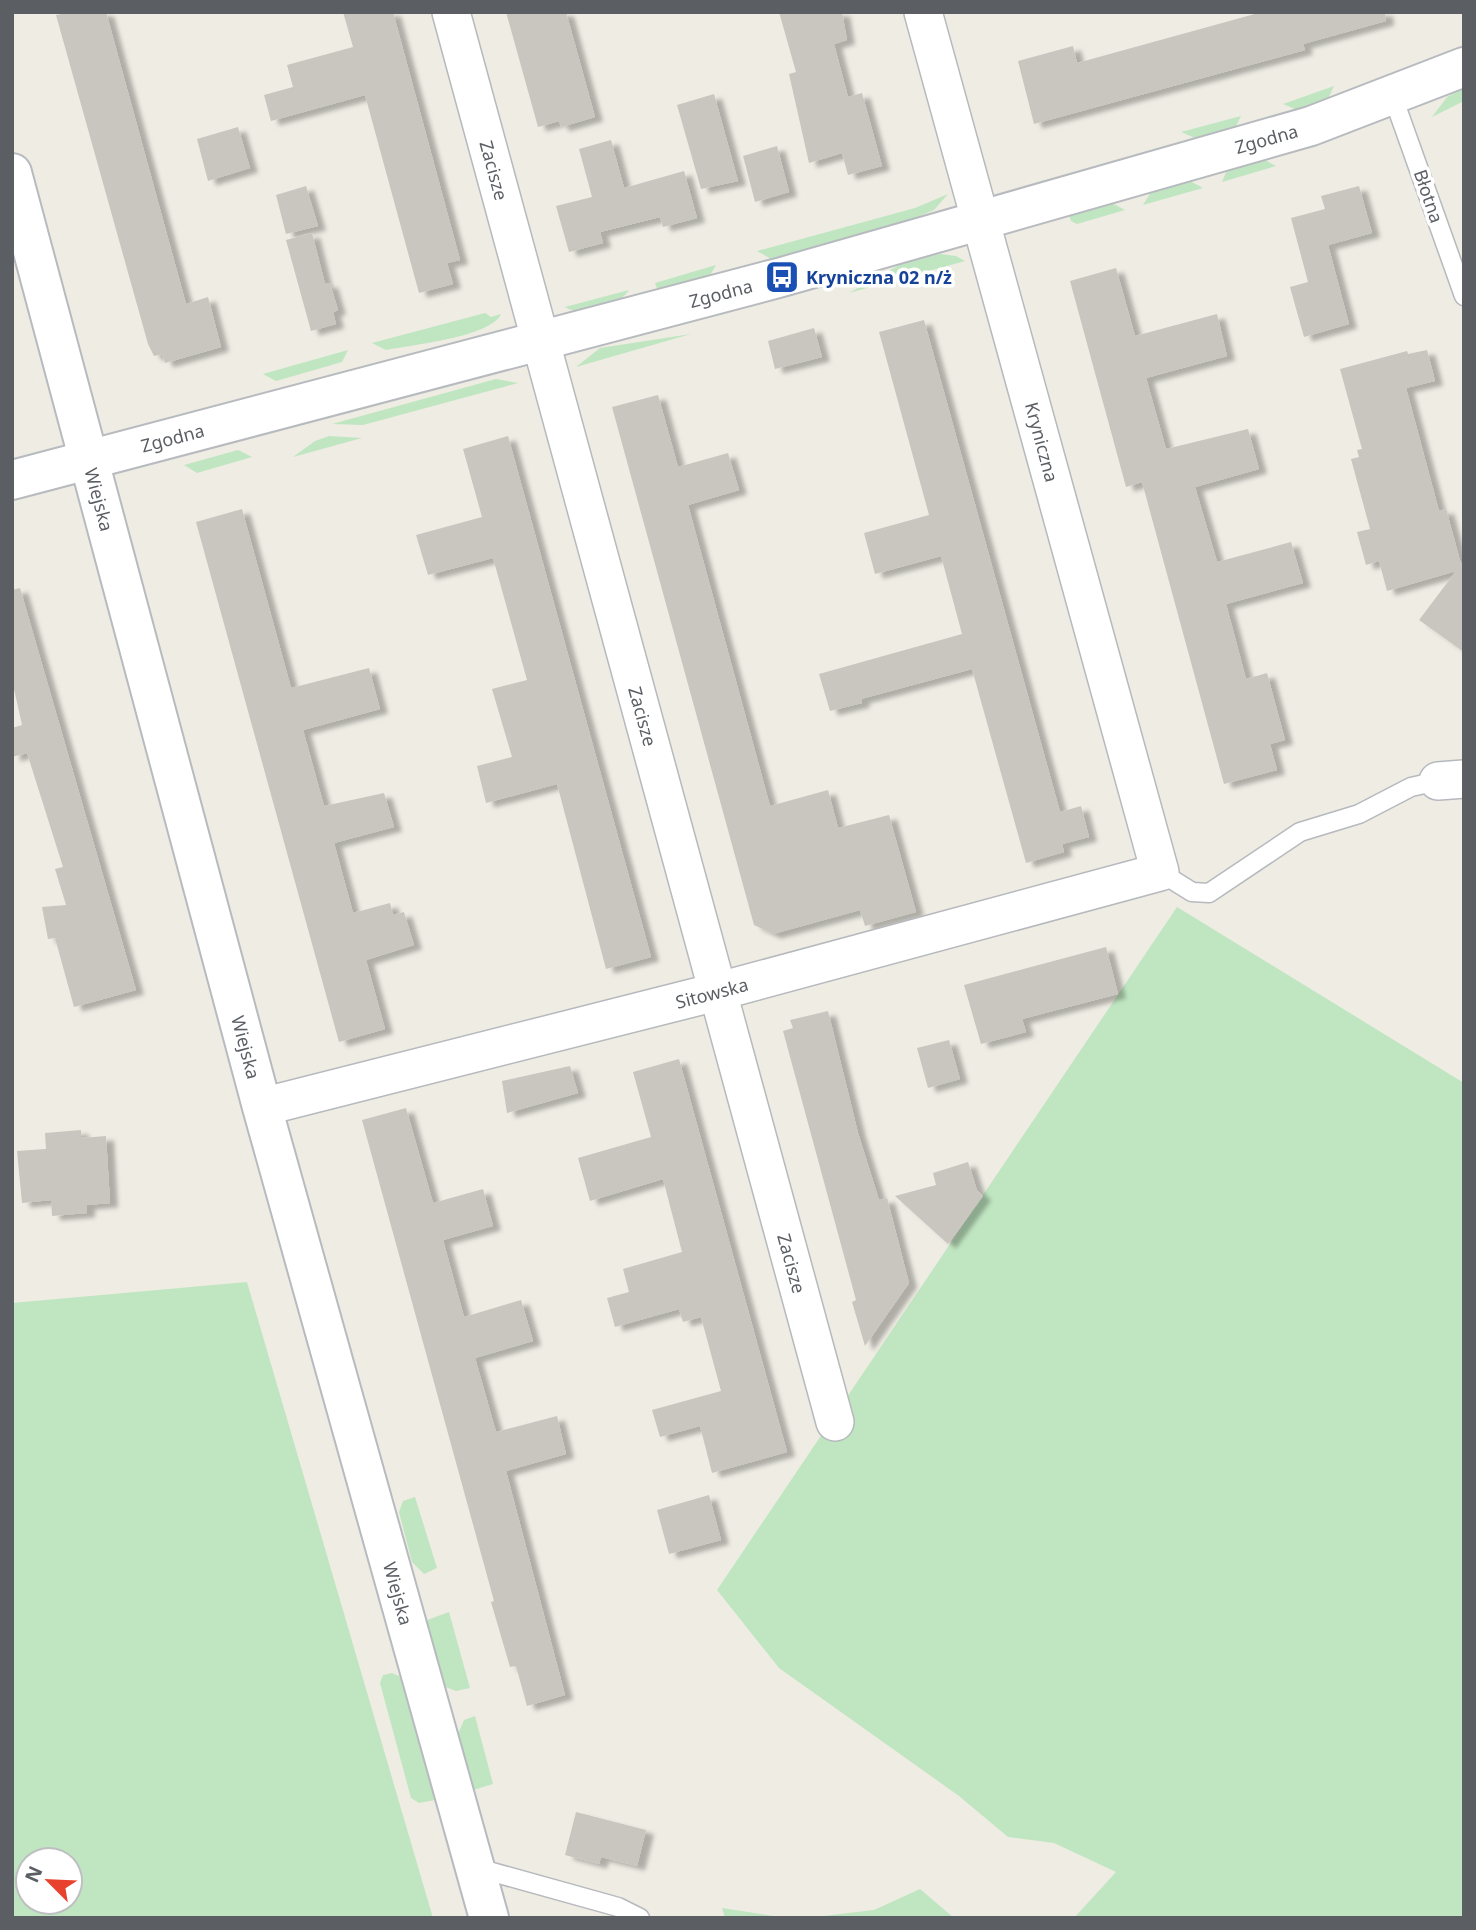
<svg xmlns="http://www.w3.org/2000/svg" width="1476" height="1930" font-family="'Noto Sans',sans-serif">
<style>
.green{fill:#c0e6c1;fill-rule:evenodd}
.building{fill:#c9c6c0;filter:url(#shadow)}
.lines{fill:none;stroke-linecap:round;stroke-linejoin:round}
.lane-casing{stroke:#b6b9bd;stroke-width:21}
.street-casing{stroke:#b6b9bd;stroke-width:40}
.secondary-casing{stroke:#b7babf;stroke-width:42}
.lane{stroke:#fff;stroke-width:18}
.street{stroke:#fff;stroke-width:37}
.secondary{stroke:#fff;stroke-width:38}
.labels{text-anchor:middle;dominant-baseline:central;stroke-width:7;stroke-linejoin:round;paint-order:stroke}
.street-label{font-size:18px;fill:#5b5f64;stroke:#fff}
.transit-label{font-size:18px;font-weight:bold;fill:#164399;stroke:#fff;text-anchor:start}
</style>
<defs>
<filter id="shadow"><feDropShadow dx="8" dy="4.5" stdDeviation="2" flood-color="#0004"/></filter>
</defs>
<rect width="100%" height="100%" fill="#eeece3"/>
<g class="green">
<polygon points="1334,86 1328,99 1297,110 1283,104"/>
<polygon points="1464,88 1464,101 1432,117 1447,97"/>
<polygon points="1241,116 1235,128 1195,138 1181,132"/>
<polygon points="1265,160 1276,166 1222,182 1227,170"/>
<polygon points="1190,181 1203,188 1143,205 1151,192"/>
<polygon points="948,194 934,210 912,219 771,259 757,251 915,208"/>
<polygon points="1112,203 1125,210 1077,224 1071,221 1069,215"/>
<polygon points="940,254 956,256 965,261 849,293 903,263"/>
<polygon points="716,265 709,277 658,291 655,283"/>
<path d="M629 290C617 307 584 319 565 307Z"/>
<path d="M485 313 491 317 501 314C491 337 411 345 386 350L372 343Z"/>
<polygon points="691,334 576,367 600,348"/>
<polygon points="348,350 342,362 276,381 263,374"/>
<polygon points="496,379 518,383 363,425 332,424"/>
<polygon points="329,436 362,438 293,457 315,441"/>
<polygon points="238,450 252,457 197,473 184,465"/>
<polygon points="1177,907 1464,1083 1464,1918 1074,1918 1116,1872 1054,1843 1008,1837 959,1796 779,1668 717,1590"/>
<path d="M247 1282 433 1918H12V1303ZM28 1860H70V1902H28Z"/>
<polygon points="415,1497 437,1568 424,1574 412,1562 399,1512 403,1501"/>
<polygon points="449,1612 470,1688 456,1691 443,1686 427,1620"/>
<polygon points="392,1673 401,1677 435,1800 419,1803 411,1798 380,1683 383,1675"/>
<polygon points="475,1716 493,1784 473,1790 458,1734 464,1720"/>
<polygon points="920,1889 954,1918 806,1918 874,1910"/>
<polygon points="722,1908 786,1918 725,1918"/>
</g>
<g class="building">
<polygon points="74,12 106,12 186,304 208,297 221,347 165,363 162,354 154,356 148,344 56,15"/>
<polygon points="343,12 393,12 460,260 447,263 453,284 419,293 365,95 271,121 264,95 293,87 287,65 353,47"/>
<polygon points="506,12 566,12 595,117 561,127 559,121 538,127"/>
<polygon points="779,12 842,12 847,40 834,44 848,97 862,93 882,166 848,175 842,153 809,163 789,74 796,72"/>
<polygon points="1262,12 1385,12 1386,21 1303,44 1305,50 1034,124 1018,61 1073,46 1077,63"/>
<polygon points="714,94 738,181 701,189 677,105"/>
<polygon points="238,127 250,168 208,181 197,139"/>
<polygon points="611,140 624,188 684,171 697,218 663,227 660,217 600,232 603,243 569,252 556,206 592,197 579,149"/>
<polygon points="777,146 789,192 755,202 743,156"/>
<polygon points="306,186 318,226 286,234 276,195"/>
<polygon points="1359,186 1372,233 1328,245 1349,324 1304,337 1290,287 1308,282 1291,218 1325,209 1321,196"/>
<polygon points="312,233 325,284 330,283 338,310 333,312 336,324 311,331 286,240"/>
<polygon points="1116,268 1135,336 1217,314 1227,356 1146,378 1166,449 1248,429 1259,469 1195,487 1217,562 1291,542 1303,583 1226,604 1246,679 1267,673 1285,740 1270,744 1277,770 1224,784 1142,482 1126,487 1070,281"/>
<polygon points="924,320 1060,812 1081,806 1089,837 1062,844 1064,852 1026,863 972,669 861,699 862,703 830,711 819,674 962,634 941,556 875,574 864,533 929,515 879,332"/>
<polygon points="814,328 822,357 775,369 768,341"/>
<polygon points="1427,350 1435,381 1406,388 1439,511 1446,509 1461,564 1464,560 1464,652 1419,620 1456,571 1387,591 1379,561 1366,565 1357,532 1370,529 1351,459 1359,457 1357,450 1362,449 1340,369 1407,351 1408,354"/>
<polygon points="658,395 678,467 728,453 739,490 688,505 770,806 828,790 838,828 889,815 916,912 865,926 860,910 773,934 754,925 612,407"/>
<polygon points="508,436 651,957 606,969 557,784 486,803 477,766 512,757 492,689 527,680 493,558 428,575 416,535 482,517 463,449"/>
<polygon points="242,509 291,688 369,668 380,709 303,730 324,806 384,793 394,827 334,843 353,913 390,903 393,915 404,912 414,945 366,960 385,1029 339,1042 196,522"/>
<polygon points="20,588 136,990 74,1007 55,938 48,939 42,907 66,905 55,869 63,867 27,753 12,757 12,728 22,725 12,680 12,590"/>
<polygon points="1106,947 1118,994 1022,1019 1026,1032 981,1044 964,985"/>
<polygon points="828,1011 858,1133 879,1200 887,1198 909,1283 865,1346 852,1302 856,1300 783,1031 793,1028 790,1020"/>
<polygon points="949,1040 960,1079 928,1088 917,1048"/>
<polygon points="679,1059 787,1452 712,1473 700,1426 660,1437 652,1410 721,1391 701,1317 683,1322 679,1309 615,1327 607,1298 629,1292 623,1269 682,1252 663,1179 590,1201 578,1158 651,1137 633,1072"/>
<polygon points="570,1066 578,1093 507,1113 502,1081"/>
<polygon points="406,1108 433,1203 483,1189 493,1226 443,1240 464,1317 521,1300 533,1341 475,1358 496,1432 557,1416 566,1454 506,1471 565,1695 527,1706 516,1666 510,1667 491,1602 494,1601 362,1120"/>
<polygon points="81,1130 81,1138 106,1136 110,1203 87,1205 87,1213 52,1216 51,1200 22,1203 17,1151 46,1149 45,1133"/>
<polygon points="968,1162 977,1190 983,1196 948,1244 895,1196 936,1185 933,1173"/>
<polygon points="709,1495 721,1540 669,1554 657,1510"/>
<polygon points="576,1812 646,1830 637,1866 601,1857 599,1864 565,1855"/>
</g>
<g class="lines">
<g class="lane-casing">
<g id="lane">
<polyline points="1393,97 1464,296"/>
<polyline points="1160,872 1192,892 1209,893 1300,832 1359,814 1411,787 1438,781"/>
<polyline points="474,1867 618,1907 640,1918"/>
</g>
</g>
<g class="street-casing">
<g id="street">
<path id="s1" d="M451 12 835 1422"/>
<polyline points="1438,781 1464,779"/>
<path id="s2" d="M262 1107 716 992 1160 872 923 12"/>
</g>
</g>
<g class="secondary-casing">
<g id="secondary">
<path id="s3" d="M12 173 262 1107 489 1918"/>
<path id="s4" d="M12 480 782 277 1311 126 1464 67"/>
</g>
</g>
<use href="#lane" class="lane"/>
<use href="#street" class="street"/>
<use href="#secondary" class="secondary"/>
</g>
<defs>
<g id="bus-square" transform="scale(1.75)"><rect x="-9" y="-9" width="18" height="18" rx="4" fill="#1a4fb4" stroke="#fff"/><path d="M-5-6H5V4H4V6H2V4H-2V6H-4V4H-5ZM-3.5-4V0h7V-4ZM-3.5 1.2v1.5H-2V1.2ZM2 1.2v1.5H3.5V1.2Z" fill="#fff"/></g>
</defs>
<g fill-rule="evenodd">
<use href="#bus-square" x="782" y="277"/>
</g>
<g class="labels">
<g class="street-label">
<text stroke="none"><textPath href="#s4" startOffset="1300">Zgodna</textPath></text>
<text stroke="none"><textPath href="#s1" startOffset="164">Zacisze</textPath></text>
<text transform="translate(1429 196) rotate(71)">Błotna</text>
<text stroke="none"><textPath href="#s4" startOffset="733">Zgodna</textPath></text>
<text stroke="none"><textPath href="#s4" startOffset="166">Zgodna</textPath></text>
<text transform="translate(1042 442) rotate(75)">Kryniczna</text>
<text stroke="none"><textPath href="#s3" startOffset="338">Wiejska</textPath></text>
<text stroke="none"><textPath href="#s1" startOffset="730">Zacisze</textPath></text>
<text stroke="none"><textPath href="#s2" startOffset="464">Sitowska</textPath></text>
<text stroke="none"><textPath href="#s3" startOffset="905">Wiejska</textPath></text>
<text stroke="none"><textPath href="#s1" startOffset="1297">Zacisze</textPath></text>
<text stroke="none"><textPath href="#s3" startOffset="1472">Wiejska</textPath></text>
</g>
<g class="transit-label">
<text x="806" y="277">Kryniczna 02 n/ż</text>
</g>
</g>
<rect width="1476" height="1930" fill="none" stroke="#5b5f64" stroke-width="28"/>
<g transform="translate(49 1881) rotate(294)"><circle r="33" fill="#ffffff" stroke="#bdbfc1" stroke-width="2"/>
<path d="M0-5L12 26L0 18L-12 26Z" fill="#e8422f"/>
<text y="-10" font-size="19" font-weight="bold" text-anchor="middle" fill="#5b5f64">N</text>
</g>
</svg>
